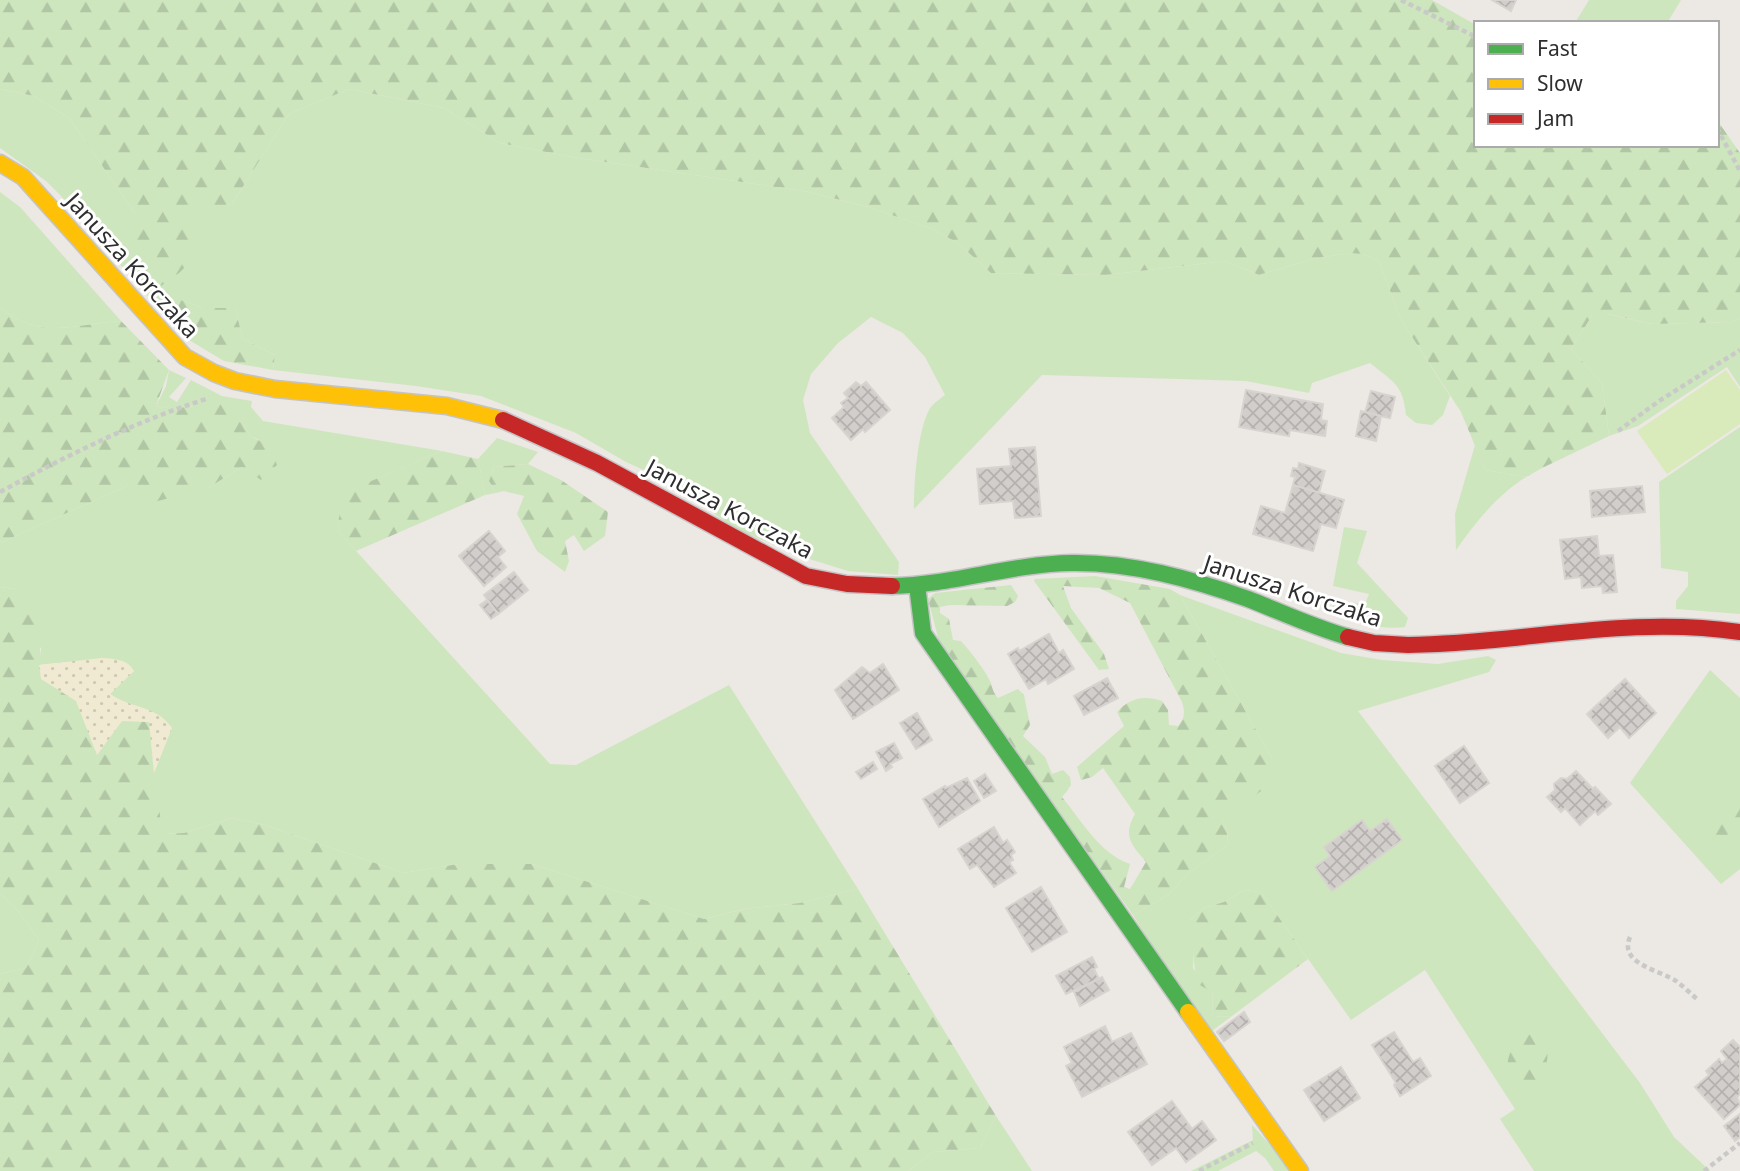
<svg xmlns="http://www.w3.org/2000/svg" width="1740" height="1171" font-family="'Noto Sans',sans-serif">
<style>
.grass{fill:#cee6be}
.forest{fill:url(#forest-firs)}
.sand{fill:url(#sand-dots)}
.pitch{fill:#d9eabb}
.building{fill:url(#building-cross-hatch);stroke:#d7d4d0;stroke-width:2}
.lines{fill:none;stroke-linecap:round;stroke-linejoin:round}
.fast-casing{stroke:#c5c4c5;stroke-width:19}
.slow-casing{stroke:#c5c4c5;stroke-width:19}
.jam-casing{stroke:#c5c4c5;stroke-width:19}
.path{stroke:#c9c9c8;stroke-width:4.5;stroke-dasharray:5 3.5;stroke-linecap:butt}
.fast{stroke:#4caf50;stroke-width:16}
.slow{stroke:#ffc107;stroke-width:16}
.jam{stroke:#c62828;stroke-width:16}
.labels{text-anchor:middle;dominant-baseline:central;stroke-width:6;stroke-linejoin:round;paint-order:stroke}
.street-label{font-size:23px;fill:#2e2e2e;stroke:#fff}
</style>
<defs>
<pattern id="forest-firs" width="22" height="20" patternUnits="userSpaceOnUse" patternTransform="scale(1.75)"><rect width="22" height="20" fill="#cee6be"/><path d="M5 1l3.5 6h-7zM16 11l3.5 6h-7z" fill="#b1c6a4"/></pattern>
<pattern id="sand-dots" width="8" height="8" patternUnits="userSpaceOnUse" patternTransform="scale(1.75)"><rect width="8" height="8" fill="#f0ead3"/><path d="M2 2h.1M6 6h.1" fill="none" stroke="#cec9b5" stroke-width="1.8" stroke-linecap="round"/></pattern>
<pattern id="building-cross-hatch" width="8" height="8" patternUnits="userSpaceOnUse" patternTransform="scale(1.75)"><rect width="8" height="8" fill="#d1cecb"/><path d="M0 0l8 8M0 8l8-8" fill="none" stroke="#b4b1af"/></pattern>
</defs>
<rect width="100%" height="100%" fill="#ece8e4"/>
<g class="grass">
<polygon points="1589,0 1681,0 1667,23 1575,23"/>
<path d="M0 89 34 96 69 118 135 213 232 204 289 114 349 89 444 108 500 143 572 157 809 192 868 207 930 228 958 243 991 273 1106 275 1225 261 1259 275 1309 260 1347 253 1363 254 1379 261 1401 320 1450 396 1443 415 1432 425 1416 423 1406 415C1403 384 1393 382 1370 363L1312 383 1309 393 1246 381 1042 375 914 509C914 482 917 434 929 410 932 404 940 399 945 395L925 357 903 333 871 317 838 343 811 374 803 400 810 433 899 562 898 575 848 571 803 557 736 529 668 481 626 462 576 433 481 396 416 386 273 370 275 355 243 339 235 308H203L181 300 184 337 104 246 85 220 46 181 0 148Z"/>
<path d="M0 192 20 207 121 321C74 324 40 341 0 307Z"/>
<polygon points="1593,314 1607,314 1652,324 1732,322 1740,318 1740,387 1727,367 1638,426 1609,436 1602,383 1571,349"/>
<polygon points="169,370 186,378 169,397 177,402 191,380 222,396 252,401 251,407 263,421 442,451 344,493 337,530 550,764 576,765 729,685 858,889 800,903 744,909 704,919 532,864 458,864 404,873 265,825 232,818 184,833 163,834 156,799 154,773 171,728 140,707 121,702 110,694 134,671 66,662 39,665 41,649 14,589 0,587 0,543 129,485 208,488 242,467 259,440 250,436 244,424 191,406 178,410 156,406 166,386"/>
<polygon points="1740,427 1740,614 1676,609 1676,601 1688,586 1688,572 1661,568 1659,482"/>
<polygon points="497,438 538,452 528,464 494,467 489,481 496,493 485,495 478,459"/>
<path d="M1475 445 1485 470 1526 477C1497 495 1475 523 1456 550L1455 514Z"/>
<path d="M1344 527 1367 531 1357 563 1408 618 1405 627C1387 630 1343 624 1332 610L1334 601 1365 604 1369 594 1333 586Z"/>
<polygon points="1180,595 1341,653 1382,660 1438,664 1488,656 1496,660 1489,672 1358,711 1640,1083 1674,1137 1710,1171 1534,1171 1500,1119 1515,1109 1425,970 1351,1020 1261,892 1244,890 1224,902 1204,908 1190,920 1194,941 1193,968 1212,992 1213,1017 1232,1016 1208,1034 1133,915 1168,895 1190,872 1228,845 1227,831 1223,820 1273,760"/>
<polygon points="1710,670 1740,698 1740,869 1721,884 1630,783"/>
<polygon points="0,894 15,907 39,940 26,968 0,974"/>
<polygon points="996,1116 1032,1171 908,1171 933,1152 980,1148"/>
<polygon points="1252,1125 1294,1171 1274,1171 1265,1158 1256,1151 1218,1171 1191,1171 1253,1140"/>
</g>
<g class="forest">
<path d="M0 0H1432L1476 25V145H1717V120L1740 153V318L1732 322 1652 324 1608 314H1593L1571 349 1602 383 1609 436 1542 468 1526 477 1485 470 1461 412 1401 320 1379 261 1363 254 1347 253 1309 260 1259 275 1225 261 1106 275 991 273 958 243 930 228 868 207 809 192 572 157 500 143 444 108 349 89 289 114 232 204 194 209C193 259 200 261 155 290L129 231 135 213 69 118 34 96 0 89Z"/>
<polygon points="181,300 203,308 235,308 243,339 275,355 273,370 224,361 184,337 183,322 176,312"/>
<path d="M0 307C40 341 74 324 121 321L169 370 156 406C179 411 200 405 223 402L244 424 250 436 270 446 277 465 261 480 242 467 208 488 150 503 129 485 0 543Z"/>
<polygon points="442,451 478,459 485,495 356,551 337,530 343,493"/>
<polygon points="528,464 561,480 608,512 605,536 584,551 574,535 565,541 569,561 565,572 537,551 517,514 524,496 504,491 496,493 489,481 494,467"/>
<path d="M1095 576 1170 589 1180 595 1273 760V782L1223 820 1227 831 1228 845 1190 872 1168 895 1133 915 941 649 928 599 935 593 1011 585 1018 596 1015 602 1007 606 950 605 940 607V613L949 619 953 640 961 641C970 651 986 671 991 683 993 690 993 692 998 698L1018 689 1024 695 1030 725 1023 736 1045 757 1052 774 1063 770 1070 777 1071 785 1062 797C1081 820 1100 854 1130 864L1124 887 1130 889 1146 862C1132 845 1122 837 1135 814L1103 768 1092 777 1081 780 1077 767 1124 726 1117 712C1130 698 1144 695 1162 701L1168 710 1169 725 1178 726C1185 719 1185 711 1182 702L1130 603 1099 588 1063 586 1071 608 1104 654 1109 669 1099 670 1034 581 1035 579Z"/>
<path d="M0 587 14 589 39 619 41 679 76 700 97 754 122 720 150 722C155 760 156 797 163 834L184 833 232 818 265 825 404 873 458 864H532L704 919 744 909 800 903 858 889 996 1116 980 1148 933 1152 908 1171H0V974L26 968 39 940 15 907 0 894Z"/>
<path d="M1740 793V838L1722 848 1712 846 1706 837C1708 829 1711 829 1716 824 1727 810 1723 804 1740 793Z"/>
<path d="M1244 890 1261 892 1308 959 1232 1016 1213 1017 1212 992 1198 984C1192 963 1194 942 1190 920L1204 908 1224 902Z"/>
<path d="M1541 1031C1550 1051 1551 1066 1535 1082H1518L1507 1071C1507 1048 1518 1035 1541 1031Z"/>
</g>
<path class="sand" d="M102 658C114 659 128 659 134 671L110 694C132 709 156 705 172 728L154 773 149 722 122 721 97 755 76 701 41 679 39 665Z"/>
<polygon class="pitch" points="1726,370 1740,390 1740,424 1667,474 1637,431"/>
<g class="building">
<polygon points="1492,0 1516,0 1511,11"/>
<polygon points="856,382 861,386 866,382 890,410 865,432 863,429 851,440 832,418 844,407 841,403 848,398 844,393"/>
<polygon points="1246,390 1323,404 1321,420 1327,421 1325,436 1290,430 1289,436 1239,427"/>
<polygon points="1371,391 1395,397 1390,418 1365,413"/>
<polygon points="1361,411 1381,416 1376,441 1356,436"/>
<polygon points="1035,447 1041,516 1015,518 1013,501 980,504 977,469 1011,466 1009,449"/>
<polygon points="1299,463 1325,471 1319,493 1293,485 1295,477 1291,476 1293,468 1298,469"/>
<polygon points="1293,485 1344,500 1336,528 1321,524 1313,551 1253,534 1261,506 1285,513"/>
<polygon points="1642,486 1645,512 1592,517 1590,491"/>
<polygon points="489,531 505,551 498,557 506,567 484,586 459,556"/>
<polygon points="1597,536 1599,556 1613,555 1617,592 1603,593 1602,586 1582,588 1581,577 1565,579 1560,540"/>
<polygon points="514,572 528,590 498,614 484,595"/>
<polygon points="487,600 498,614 491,619 480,605"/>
<polygon points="1049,634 1059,653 1063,650 1074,669 1048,684 1046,679 1029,689 1008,654 1018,648 1019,651"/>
<polygon points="883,664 899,690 853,719 835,690 862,667 870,673"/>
<polygon points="1107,678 1118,698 1084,715 1074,696"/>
<polygon points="1625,679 1656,713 1629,738 1620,727 1608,738 1587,714"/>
<polygon points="917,713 932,740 916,749 900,723"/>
<polygon points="894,743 902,758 890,764 892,767 886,771 876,752"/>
<polygon points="1464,746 1489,783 1460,803 1435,766"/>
<polygon points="873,762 877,769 861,779 856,772"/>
<polygon points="1576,771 1593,789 1595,787 1611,804 1598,815 1595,811 1580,825 1565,808 1561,812 1547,797 1555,790 1554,784 1561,778 1567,779"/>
<polygon points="985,774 996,791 984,798 974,781"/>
<polygon points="967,778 980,801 939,827 923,799 945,786 946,788"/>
<polygon points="1387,819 1402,840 1332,891 1315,867 1330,856 1324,847 1362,820 1370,831"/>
<polygon points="994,827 1003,843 1007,840 1015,852 1011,855 1013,860 1009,862 1016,873 994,887 977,865 970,869 958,849"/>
<polygon points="1041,887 1067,932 1032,952 1006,908"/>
<polygon points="1092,957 1097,967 1094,969 1099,979 1066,994 1056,976"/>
<polygon points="1102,977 1109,990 1080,1006 1074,992"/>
<polygon points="1244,1012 1250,1022 1224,1041 1217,1032"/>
<polygon points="1105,1026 1112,1042 1131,1033 1147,1064 1082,1097 1066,1066 1072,1063 1064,1047"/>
<polygon points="1394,1032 1413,1062 1420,1058 1431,1076 1400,1096 1394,1085 1396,1083 1372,1045"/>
<polygon points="1733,1040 1740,1047 1740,1094 1737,1097 1740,1105 1724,1119 1695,1087 1709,1075 1706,1071 1719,1059 1722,1063 1727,1059 1721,1051"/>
<polygon points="1341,1067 1360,1098 1324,1121 1304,1090"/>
<polygon points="1172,1101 1192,1129 1202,1121 1216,1140 1186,1162 1176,1148 1152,1165 1128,1132"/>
<polygon points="1740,1114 1740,1137 1735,1141 1724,1126"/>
</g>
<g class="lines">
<g class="fast-casing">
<g id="fast">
<polyline points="917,585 923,633 1188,1012"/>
<path d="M892 586C952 585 1011 564 1071 563 1131 562 1192 579 1248 599 1281 612 1313 627 1348 637"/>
</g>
</g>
<g class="slow-casing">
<g id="slow">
<polyline points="0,163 23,177 185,357 214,373 235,381 275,389 447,406 503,420"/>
<polyline points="1188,1012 1300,1171"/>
</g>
</g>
<g class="jam-casing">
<g id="jam">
<polyline points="503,420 597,463 806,576 847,584 892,586"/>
<path d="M1348 637 1374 643 1408 645C1521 644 1625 615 1740 632"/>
</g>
</g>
<g class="path">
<polyline points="1401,0 1476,37"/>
<polyline points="1717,128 1740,171"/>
<polyline points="1618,431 1659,401 1740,350"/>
<path d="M0 492C70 454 134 422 209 398"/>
<path d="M1630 937C1618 964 1660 970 1676 981 1683 986 1690 993 1697 999"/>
<polyline points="1199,1171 1253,1143"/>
<polyline points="1704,1171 1740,1143"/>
</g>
<use href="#fast" class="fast"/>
<use href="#slow" class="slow"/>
<use href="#jam" class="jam"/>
</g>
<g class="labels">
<g class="street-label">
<text transform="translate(133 265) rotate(48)">Janusza Korczaka</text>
<text transform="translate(730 508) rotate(28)">Janusza Korczaka</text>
<text transform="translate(1293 590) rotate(18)">Janusza Korczaka</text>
</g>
</g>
<rect x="1474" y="21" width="245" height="126" fill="#ffffff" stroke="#ababab" stroke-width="2"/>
<rect x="1488" y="44" width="35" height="10" fill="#4caf50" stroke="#ababab" stroke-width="2"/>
<text x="1537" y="56" font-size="21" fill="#2e2e2e">Fast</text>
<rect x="1488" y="79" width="35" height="10" fill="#ffc107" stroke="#ababab" stroke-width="2"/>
<text x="1537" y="91" font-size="21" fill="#2e2e2e">Slow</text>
<rect x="1488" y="114" width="35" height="10" fill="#c62828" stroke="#ababab" stroke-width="2"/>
<text x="1537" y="126" font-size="21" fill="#2e2e2e">Jam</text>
</svg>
